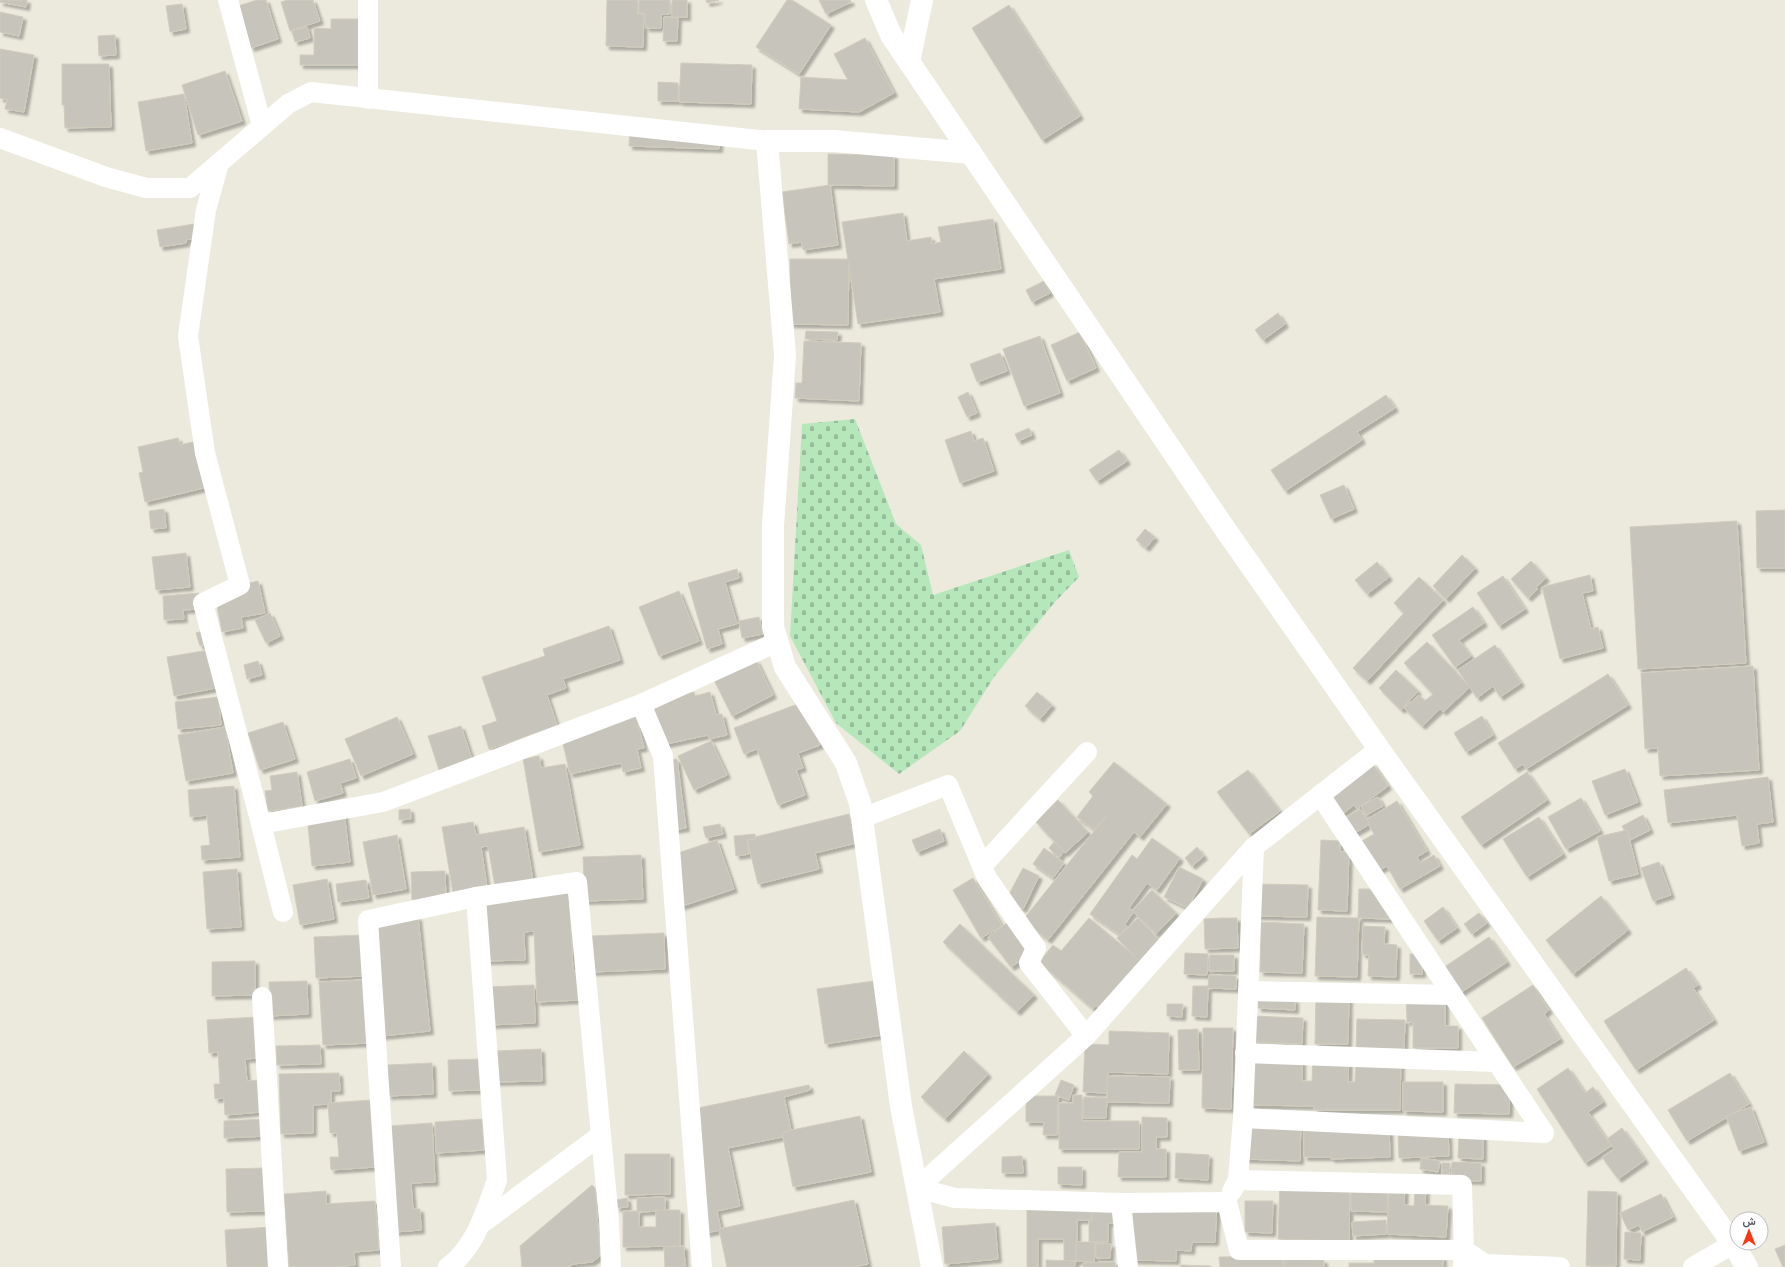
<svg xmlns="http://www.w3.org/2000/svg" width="1785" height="1267" font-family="'Public Sans',Vazirmatn,sans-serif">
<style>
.cemetery{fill:url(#cemetery-stones)}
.building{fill:#c7c4bb;stroke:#d1ccbc;filter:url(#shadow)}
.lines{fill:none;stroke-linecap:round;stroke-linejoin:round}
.street{stroke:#fff;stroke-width:20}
.secondary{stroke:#fff;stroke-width:22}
</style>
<defs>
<pattern id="cemetery-stones" width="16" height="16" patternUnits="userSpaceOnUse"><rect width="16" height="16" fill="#b6e7ba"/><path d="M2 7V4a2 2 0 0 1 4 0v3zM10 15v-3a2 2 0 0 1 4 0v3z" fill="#97be9b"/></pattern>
<filter id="shadow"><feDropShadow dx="3.5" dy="3.5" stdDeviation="1" flood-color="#0004"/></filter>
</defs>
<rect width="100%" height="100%" fill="#eceadd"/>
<polygon class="cemetery" points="855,419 896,524 921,545 933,595 1069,550 1079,577 1054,603 994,677 960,731 899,774 836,723 790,636 802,424"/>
<g class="building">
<polygon points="0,0 27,0 26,7 0,2"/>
<polygon points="257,0 266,0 278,39 251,48 238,6"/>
<polygon points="287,0 313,0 320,21 290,31 281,2"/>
<polygon points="607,0 638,0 637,14 644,14 643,47 606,46"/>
<polygon points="639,0 670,0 670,14 661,14 661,28 646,28 645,13 639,13"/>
<rect x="672" y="0" width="15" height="17"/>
<polygon points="706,0 719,0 707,3"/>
<polygon points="787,0 792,0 831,25 799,74 756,47"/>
<polygon points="819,0 850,0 851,2 826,14"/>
<polygon points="182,4 186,29 170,32 166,6"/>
<polygon points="1009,5 1080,116 1042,140 972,28"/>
<polygon points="0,12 23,17 19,36 0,32"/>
<polygon points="664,17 678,18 677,41 663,41"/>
<polygon points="331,19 363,19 362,65 300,65 300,55 314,55 314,28 331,29"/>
<polygon points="307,27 310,38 295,42 292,31"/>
<polygon points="115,35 116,55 99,56 98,36"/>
<polygon points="865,38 894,93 859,112 799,109 801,77 848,80 834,54"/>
<polygon points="0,49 34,55 24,112 5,109 7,100 0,98"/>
<polygon points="681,63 752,65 751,104 679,102"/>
<polygon points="62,64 109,64 111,127 65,128 64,105 62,105"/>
<polygon points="225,71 242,121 198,135 182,85"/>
<polygon points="658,82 678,83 678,101 658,101"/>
<polygon points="184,94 192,143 146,151 138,102"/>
<polygon points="630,124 720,128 719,149 629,146"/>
<polygon points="828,154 894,155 894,186 828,185"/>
<polygon points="830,185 838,245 803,250 802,242 789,244 782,192"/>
<polygon points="903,213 907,241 931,237 932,244 941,242 938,227 993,219 1001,269 934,279 940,312 858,324 842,222"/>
<polygon points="194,224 196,238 186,240 186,243 160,247 157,230"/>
<polygon points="790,259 849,259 848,325 790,324"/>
<polygon points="1044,281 1050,293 1032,302 1026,290"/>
<polygon points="1278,313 1285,324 1263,340 1255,330"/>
<polygon points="806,331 838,332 837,340 805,339"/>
<polygon points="1080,332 1096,368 1067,381 1051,345"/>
<polygon points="1040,336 1060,393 1024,406 1003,349"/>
<polygon points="804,341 861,343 859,401 795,398 796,383 802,383"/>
<polygon points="1000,353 1007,371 977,382 970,364"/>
<polygon points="968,392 977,413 967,417 958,397"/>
<polygon points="1386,395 1395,408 1357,432 1362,440 1285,491 1271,470"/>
<polygon points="1029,428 1032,435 1018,441 1015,434"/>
<polygon points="971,431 974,441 983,438 994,471 960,483 945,440"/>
<polygon points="178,438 180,445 197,441 208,487 145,502 139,473 143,472 138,447"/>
<polygon points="1119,450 1127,461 1097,481 1089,470"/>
<polygon points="1344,485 1354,509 1331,519 1320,495"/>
<polygon points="164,509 166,528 151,529 149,511"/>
<polygon points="1785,510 1785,568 1757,568 1756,511"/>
<polygon points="1737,521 1746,663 1638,669 1630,527"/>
<polygon points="1145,529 1155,537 1146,548 1136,540"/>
<polygon points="186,553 190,587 156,590 152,557"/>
<polygon points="1462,555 1475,568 1446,599 1433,586"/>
<polygon points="1531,561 1546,578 1536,587 1538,589 1528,598 1511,579"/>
<polygon points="1377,562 1389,577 1367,594 1355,580"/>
<polygon points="737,569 739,578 725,582 737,624 718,629 722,644 707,649 688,583"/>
<polygon points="1590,575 1593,591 1582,593 1591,629 1598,627 1603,648 1560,659 1542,587"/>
<polygon points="1503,576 1525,609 1499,626 1477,593"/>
<polygon points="1419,577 1443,600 1367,681 1353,668 1404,613 1394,603"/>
<polygon points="258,581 265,613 241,617 243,628 222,632 214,591"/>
<polygon points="679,591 699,641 659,656 639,607"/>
<polygon points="199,593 200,609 183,610 184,619 164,620 163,596"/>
<polygon points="1473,607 1484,623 1459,640 1471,656 1455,667 1432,635"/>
<polygon points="270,613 280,636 266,643 255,620"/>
<polygon points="759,617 763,634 742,638 739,621"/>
<polygon points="609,626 620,660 563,679 566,688 547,695 557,726 489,749 482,726 497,721 482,677 545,656 543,649"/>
<polygon points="206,630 210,642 200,646 196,633"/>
<polygon points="1427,642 1470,687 1443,712 1440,709 1422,726 1404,708 1419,695 1425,701 1433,694 1404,663"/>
<polygon points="1495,645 1521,683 1500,697 1493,686 1477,698 1458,670"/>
<polygon points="209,650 216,688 174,696 167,657"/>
<polygon points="756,660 773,695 732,716 714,680"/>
<polygon points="258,661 262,675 247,679 244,665"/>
<polygon points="1753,666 1759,770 1660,776 1658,748 1645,749 1641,673"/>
<polygon points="1396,670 1418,691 1401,710 1379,688"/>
<polygon points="1608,674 1628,705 1526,769 1523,764 1515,769 1498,743"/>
<polygon points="694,692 695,696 710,692 716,715 722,714 727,735 709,739 708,735 662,745 652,701"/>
<polygon points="1037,692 1052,705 1040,719 1025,706"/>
<polygon points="218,697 221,725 178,729 175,702"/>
<polygon points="803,702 820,745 798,753 803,768 796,770 805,795 778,805 757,749 744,754 734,728"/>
<polygon points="637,708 640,722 638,723 644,748 637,749 641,768 623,772 621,763 570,774 561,735"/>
<polygon points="1482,716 1493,735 1466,752 1454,733"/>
<polygon points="397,717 413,754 361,776 345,739"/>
<polygon points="283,722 295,759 260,770 248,733"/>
<polygon points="461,726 474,765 441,776 428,736"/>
<polygon points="225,727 233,773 186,781 178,735"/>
<polygon points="711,741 727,775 694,790 678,756"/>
<polygon points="539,756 541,768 565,764 580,845 539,852 523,759"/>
<polygon points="350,759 356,778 340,783 343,793 315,801 307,772"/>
<polygon points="677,759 686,828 666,831 657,761"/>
<polygon points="1114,762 1167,804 1140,837 1134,832 1048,940 1023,920 1107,815 1094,830 1077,817 1093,796 1089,792"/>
<polygon points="1373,764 1388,786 1357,809 1354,805 1341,815 1328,796"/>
<polygon points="1625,769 1638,802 1605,815 1592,781"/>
<polygon points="1248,770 1280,811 1249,834 1217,792"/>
<polygon points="297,772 302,806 268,811 265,791 272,790 270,776"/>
<polygon points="1527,772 1547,800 1481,845 1461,817"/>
<polygon points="1768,777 1773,822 1757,824 1759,843 1742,846 1737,815 1668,823 1664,790"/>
<polygon points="234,786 240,857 202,860 201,846 210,845 207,815 190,817 188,790"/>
<polygon points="1378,797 1383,806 1366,815 1361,806"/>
<polygon points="1581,798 1600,831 1566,849 1548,817"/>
<polygon points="1058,800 1088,832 1065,853 1036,822"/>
<polygon points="1397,801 1427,851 1417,857 1420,863 1434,855 1440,866 1400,889 1387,866 1379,870 1362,841 1374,834 1366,820"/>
<polygon points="410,809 411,819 399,820 399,810"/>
<polygon points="1360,809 1370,824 1353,834 1343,819"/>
<polygon points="344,812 350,862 312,866 307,816"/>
<polygon points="849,814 856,843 815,853 819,869 758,884 747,839"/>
<polygon points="1643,815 1650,830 1630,840 1622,826"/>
<polygon points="1539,817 1563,854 1527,877 1503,839"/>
<polygon points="473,822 476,835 524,827 533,881 495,887 488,846 481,847 487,887 453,893 442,827"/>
<polygon points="720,824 723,834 706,838 703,827"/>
<polygon points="940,829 944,841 917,852 912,840"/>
<polygon points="1627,830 1638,874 1609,881 1597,837"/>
<polygon points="755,834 755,839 747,840 749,854 736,856 734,836"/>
<polygon points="397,835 406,889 373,895 363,842"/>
<polygon points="1152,838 1180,858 1157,890 1147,883 1129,908 1134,911 1125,924 1127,926 1120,935 1090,914 1132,855 1137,859"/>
<polygon points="717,840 734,889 679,907 663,858"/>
<polygon points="1321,840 1340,841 1340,852 1349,852 1347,911 1318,910"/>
<polygon points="1054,842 1064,851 1059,858 1049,848"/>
<polygon points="1197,847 1204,856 1192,866 1185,858"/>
<polygon points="1044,848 1064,863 1053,878 1033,864"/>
<polygon points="641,855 643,899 585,901 583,857"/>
<polygon points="1659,862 1671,895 1653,901 1641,868"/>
<polygon points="1179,867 1203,879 1188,908 1164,897"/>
<polygon points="1023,868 1039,876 1023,909 1006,900"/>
<polygon points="237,869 241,927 207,929 203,872"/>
<polygon points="445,871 446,898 412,900 411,872"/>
<polygon points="973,878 1002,926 981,938 953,890"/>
<polygon points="327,879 334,919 300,925 293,885"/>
<polygon points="366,880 369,898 338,902 336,884"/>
<polygon points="1257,884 1308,885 1307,917 1257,916"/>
<polygon points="569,887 573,971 578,970 579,1000 537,1002 534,931 524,932 525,960 484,961 482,901"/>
<polygon points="1359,889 1379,889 1390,902 1390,919 1358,918"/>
<polygon points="1152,890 1176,913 1156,934 1132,911"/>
<polygon points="1601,896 1628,930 1573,974 1546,940"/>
<polygon points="1443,907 1457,928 1438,941 1424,921"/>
<polygon points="1479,913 1487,923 1472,934 1464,924"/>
<polygon points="418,917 430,1031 382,1036 370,923"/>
<polygon points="1317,917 1359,918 1357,977 1315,976"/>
<polygon points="1089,918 1143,963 1102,1011 1096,1006 1093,1009 1039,962 1053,945 1061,951"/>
<polygon points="1138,918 1166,947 1145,967 1117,938"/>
<polygon points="1221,918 1237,918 1238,948 1205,949 1204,919"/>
<polygon points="1261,922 1304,924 1302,973 1260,972"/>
<polygon points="1007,923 1030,954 1011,967 988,937"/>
<polygon points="960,924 1034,995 1017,1012 943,942"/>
<polygon points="1363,926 1385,927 1384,944 1397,945 1396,977 1368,976 1369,955 1362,954"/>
<polygon points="664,933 665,969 592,972 591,936"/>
<polygon points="363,935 365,976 316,978 314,937"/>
<polygon points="1489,937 1507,962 1460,993 1443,968"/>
<polygon points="1185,953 1208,954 1207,975 1184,974"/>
<rect x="1410" y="954" width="12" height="20"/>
<polygon points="1210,955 1234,955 1234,971 1209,971"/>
<polygon points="255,961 255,995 212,996 212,962"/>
<polygon points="1686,968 1698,985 1693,988 1714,1020 1636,1070 1604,1021"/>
<polygon points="1209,975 1236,976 1236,989 1208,988 1207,1017 1192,1016 1193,986 1208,986"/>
<polygon points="364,980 371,1043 323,1045 319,982"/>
<polygon points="307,981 308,1014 270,1016 269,982"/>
<polygon points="874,981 882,1035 825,1044 817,989"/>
<polygon points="534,985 535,1023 489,1025 488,987"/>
<polygon points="1533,985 1549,1010 1544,1014 1560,1039 1513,1067 1482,1018"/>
<polygon points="1258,993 1295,1000 1295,1010 1258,1008"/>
<polygon points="1316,994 1349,995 1348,1044 1315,1044"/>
<polygon points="1406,994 1445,994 1445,1026 1458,1026 1458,1048 1413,1048 1413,1022 1407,1022"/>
<polygon points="1167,1004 1183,1004 1182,1017 1167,1016"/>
<polygon points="1251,1016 1303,1018 1302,1044 1250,1042"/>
<polygon points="256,1017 258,1058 245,1059 247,1081 259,1080 261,1112 225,1115 224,1098 215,1099 214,1084 220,1084 218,1052 209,1053 207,1020"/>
<polygon points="1357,1019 1405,1020 1404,1049 1356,1048"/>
<polygon points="1203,1028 1233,1028 1231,1109 1202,1108"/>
<polygon points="1198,1029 1199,1070 1179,1070 1178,1030"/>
<polygon points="1109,1031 1169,1033 1168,1074 1108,1072 1107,1093 1083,1092 1085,1044 1109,1045"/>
<polygon points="320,1045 321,1064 277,1065 276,1046"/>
<polygon points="541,1049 542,1081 496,1082 495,1051"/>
<polygon points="964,1051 988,1074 945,1119 921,1097"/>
<polygon points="1251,1051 1302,1052 1302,1081 1312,1081 1313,1054 1349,1055 1348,1082 1355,1082 1356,1052 1401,1053 1400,1110 1314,1110 1314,1106 1250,1105"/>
<polygon points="481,1059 482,1090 449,1091 448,1060"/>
<polygon points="432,1063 433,1094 388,1096 387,1065"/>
<polygon points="1568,1068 1585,1093 1593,1087 1603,1102 1588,1112 1611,1146 1585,1163 1537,1089"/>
<polygon points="339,1073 340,1091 331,1091 331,1104 313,1105 313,1133 281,1134 279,1074"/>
<polygon points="1730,1073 1749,1104 1687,1141 1668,1110"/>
<polygon points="1107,1076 1170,1077 1169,1103 1107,1102"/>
<polygon points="1061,1080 1074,1085 1069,1100 1055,1095"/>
<polygon points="1403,1082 1443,1082 1443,1112 1403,1111"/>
<polygon points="1455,1084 1510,1085 1509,1114 1454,1113"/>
<polygon points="809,1085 810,1090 784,1097 792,1135 728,1148 740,1206 717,1211 721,1230 706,1233 693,1109"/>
<polygon points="1073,1095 1082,1095 1082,1121 1139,1121 1139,1149 1059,1149 1059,1103 1073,1103"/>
<polygon points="1026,1096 1058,1096 1057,1135 1043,1135 1044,1122 1026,1122"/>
<polygon points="1084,1097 1107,1098 1106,1118 1083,1118"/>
<polygon points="372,1100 376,1167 331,1170 330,1157 339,1157 337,1133 330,1133 328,1103"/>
<polygon points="1751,1107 1764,1142 1739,1151 1726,1116"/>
<polygon points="860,1116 871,1172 793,1187 782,1132"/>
<polygon points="1142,1117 1167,1118 1167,1137 1156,1137 1156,1149 1166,1149 1166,1177 1118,1177 1119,1152 1142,1152"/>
<polygon points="266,1119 267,1136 224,1138 224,1121"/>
<polygon points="482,1119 484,1150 436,1153 435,1122"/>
<polygon points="1245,1119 1301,1120 1300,1161 1244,1159"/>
<polygon points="432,1123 435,1182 411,1183 413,1209 420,1209 421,1230 395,1232 389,1126"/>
<polygon points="1389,1124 1390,1157 1331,1159 1331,1157 1304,1157 1304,1127"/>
<polygon points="1622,1128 1645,1160 1618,1179 1602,1157 1614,1149 1607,1139"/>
<polygon points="1448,1130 1449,1156 1399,1158 1398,1131"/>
<polygon points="1459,1133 1483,1134 1483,1159 1458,1158"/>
<polygon points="1176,1153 1209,1155 1208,1180 1175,1178"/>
<polygon points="625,1154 670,1154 670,1194 625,1195"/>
<polygon points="1022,1156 1023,1173 1002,1173 1002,1157"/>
<polygon points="1421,1158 1440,1161 1438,1172 1420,1169"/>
<polygon points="1452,1162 1481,1163 1481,1181 1451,1180"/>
<polygon points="1442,1163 1450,1163 1449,1179 1442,1178"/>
<polygon points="1058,1167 1082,1167 1082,1185 1058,1184"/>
<polygon points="266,1168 267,1211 227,1212 226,1169"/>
<polygon points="1280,1180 1350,1182 1349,1241 1278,1239"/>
<polygon points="1351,1183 1388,1184 1387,1212 1351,1211"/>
<polygon points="592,1185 595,1188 600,1256 592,1262 573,1264 569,1267 522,1267 520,1246"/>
<polygon points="1389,1186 1405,1187 1404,1205 1414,1206 1415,1188 1426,1188 1425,1205 1448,1206 1446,1237 1387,1234"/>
<polygon points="326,1191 326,1204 375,1201 379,1250 354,1252 355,1265 334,1267 289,1267 284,1194"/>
<polygon points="1588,1191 1617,1192 1616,1266 1586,1266"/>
<polygon points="1661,1194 1673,1217 1642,1232 1639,1225 1628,1230 1620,1213"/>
<polygon points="665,1197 665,1211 637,1212 637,1198"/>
<polygon points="627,1198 628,1207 617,1208 616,1200"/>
<polygon points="854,1200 868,1264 854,1267 727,1267 719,1229"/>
<polygon points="1245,1201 1273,1201 1272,1233 1245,1232"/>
<polygon points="1133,1204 1217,1204 1215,1242 1192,1242 1191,1251 1176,1250 1176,1261 1131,1260"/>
<polygon points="1089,1206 1118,1207 1117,1223 1108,1223 1108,1242 1089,1242"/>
<polygon points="1027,1207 1092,1208 1092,1220 1077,1220 1077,1261 1064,1261 1064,1239 1038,1239 1038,1267 1027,1267"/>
<polygon points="656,1210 680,1210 680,1246 623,1247 623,1211 639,1211 639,1227 656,1227"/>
<polygon points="1386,1220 1386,1234 1353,1236 1352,1222"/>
<polygon points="995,1223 998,1259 945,1264 942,1227"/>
<polygon points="272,1227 274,1267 227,1267 225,1230"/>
<polygon points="1625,1232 1641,1233 1640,1260 1624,1259"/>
<polygon points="1076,1242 1095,1242 1094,1262 1076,1261"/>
<polygon points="1096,1244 1111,1244 1110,1258 1096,1258"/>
<polygon points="1785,1245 1785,1267 1783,1267 1775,1249"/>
<polygon points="684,1246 685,1267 665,1267 664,1247"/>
<polygon points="1283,1256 1283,1267 1220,1267 1219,1257"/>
<polygon points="1374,1257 1443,1257 1443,1267 1349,1267 1349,1263 1374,1263"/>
<polygon points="1284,1259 1324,1260 1324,1267 1284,1267"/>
<polygon points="1046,1260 1075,1261 1075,1267 1046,1267"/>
<polygon points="1115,1262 1115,1267 1083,1267 1083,1263"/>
<polygon points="1181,1265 1211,1266 1211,1267 1180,1267"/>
</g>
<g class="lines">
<g class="street">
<polyline points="228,0 262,126"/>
<polyline points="368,99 368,0"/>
<polyline points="0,138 106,177 146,188 190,188 288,104 311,92 767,141"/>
<polyline points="219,163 206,210 188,336 205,453 240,585 203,603 261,824 383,802 641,704 777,642"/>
<polyline points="641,704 663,756 702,1267"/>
<polyline points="1379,749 1254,847 1086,1036 917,1188 955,1198 1121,1203 1227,1202 1239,1250 1464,1250 1463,1267"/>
<polyline points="1320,795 1544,1133"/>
<polyline points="862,818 948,785 987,878 1036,948 1029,963 1086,1036"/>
<polyline points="261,824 283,912"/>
<polyline points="982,866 1087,752"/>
<polyline points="1248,991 1452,995"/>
<polyline points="262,997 278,1267"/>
<polyline points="1245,1053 1496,1062"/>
<polyline points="1243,1118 1544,1133"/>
<polyline points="1238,1180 1462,1185 1464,1250 1485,1264 1560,1267"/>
<polyline points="1232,1191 1238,1180 1243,1118 1254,847"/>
<polyline points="1121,1203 1128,1267"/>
<polyline points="481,1224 601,1135"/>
<polyline points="391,1267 368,920 476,897 577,882 609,1220 611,1267"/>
<path d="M448 1267C475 1248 486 1210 497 1180L476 897"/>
<polyline points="1693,1267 1733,1244"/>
</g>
<g class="secondary">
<polyline points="876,0 891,35 1225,529 1379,749 1733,1244 1747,1267"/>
<polyline points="909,62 922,0"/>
<polyline points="932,1267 901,1106 860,803 846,763 785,667 773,627 773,526 785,355 767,141 834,141 971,153"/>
</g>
</g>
<g transform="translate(1749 1231)"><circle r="19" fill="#ffffff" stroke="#bcbdc0"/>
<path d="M0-3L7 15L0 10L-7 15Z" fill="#fa3816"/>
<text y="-6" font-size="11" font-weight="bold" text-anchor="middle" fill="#575b61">ش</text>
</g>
</svg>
